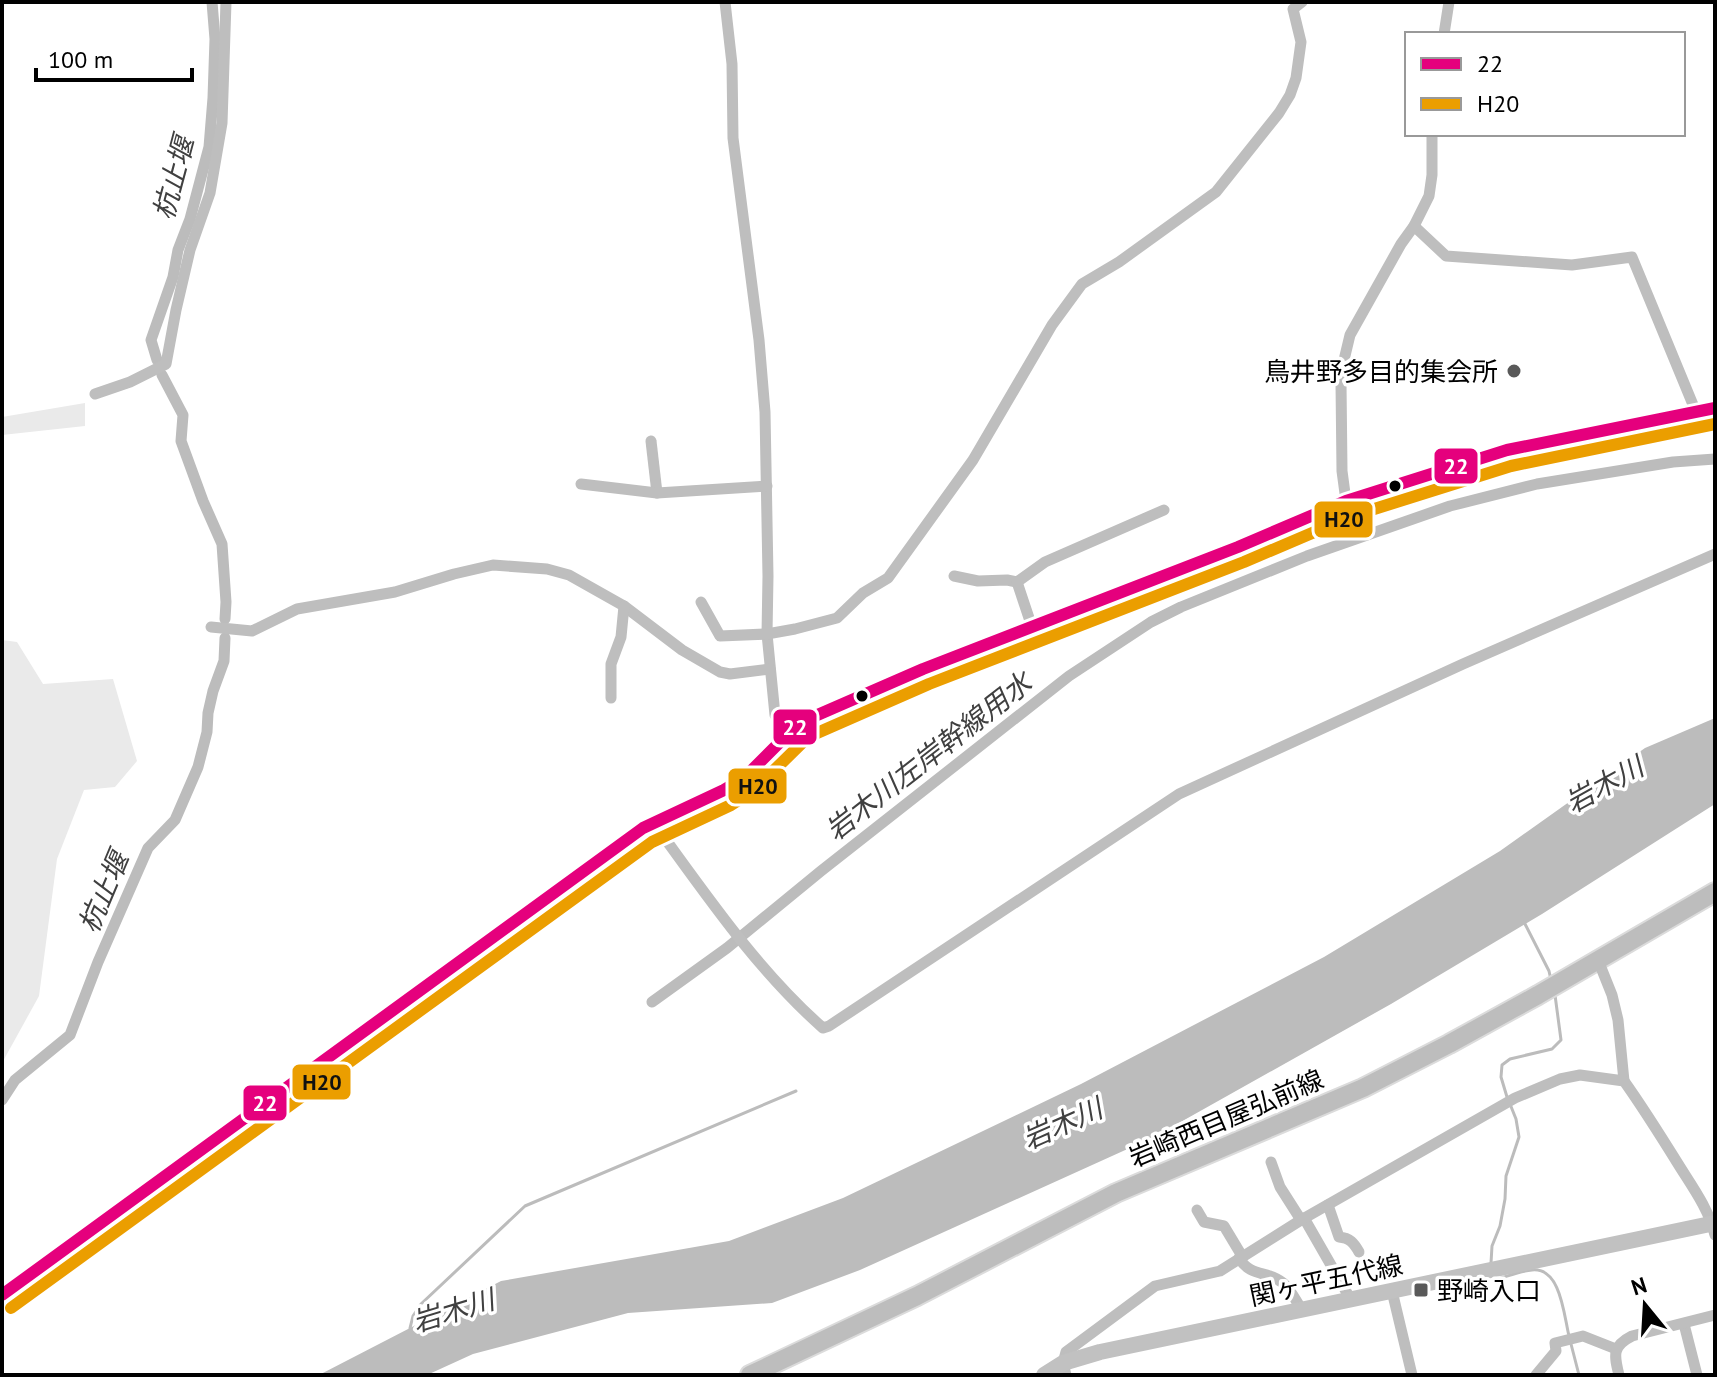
<svg xmlns="http://www.w3.org/2000/svg" width="1717" height="1377" font-family="'PT Sans','Noto Sans JP',sans-serif">
<style>
.green{fill:#eaeaea}
.water{fill:#bcbcbc}
.lines{fill:none;stroke-linecap:round;stroke-linejoin:round}
.stream{stroke:#bcbcbc;stroke-width:3}
.canal{stroke:#bcbcbc;stroke-width:11}
.primary-casing{stroke:#dbdbdb;stroke-width:22}
.minor{stroke:#bebebe;stroke-width:11}
.tertiary{stroke:#bebebe;stroke-width:14}
.secondary{stroke:#c1c1c1;stroke-width:16}
.primary{stroke:#bdbdbd;stroke-width:18}
.bus-1-casing{stroke:#fff;stroke-width:18}
.bus-2-casing{stroke:#fff;stroke-width:18}
.bus-1{stroke:#e5007d;stroke-width:12}
.bus-2{stroke:#eb9e00;stroke-width:12}
.poi-dot{fill:#595959;stroke:#fff;stroke-width:3}
.bus-dot{fill:#000;stroke:#fff;stroke-width:3}
.labels{text-anchor:middle;dominant-baseline:central;stroke-width:7;stroke-linejoin:round;paint-order:stroke}
.poi-label{font-size:26px;fill:#000;stroke:#fff;text-anchor:end}
.street-label{font-size:26px;fill:#000;stroke:#fff}
.water-label{font-size:28px;font-style:italic;fill:#404040;stroke:#fff}
.line-badge{stroke:#fff;stroke-width:3}
.badge-label{font-size:22px;text-anchor:middle;font-weight:bold;fill:#fff}
.pale-badge-label{font-size:22px;text-anchor:middle;font-weight:bold;fill:#111}
</style>
<rect width="100%" height="100%" fill="#fff"/>
<g class="green">
<polygon points="85,403 85,426 2,435 2,417"/>
<polygon points="2,640 17,642 43,684 113,679 137,761 115,787 84,790 57,859 39,996 2,1063"/>
</g>
<polygon class="water" points="1715,718 1715,804 1542,914 1391,1004 1154,1137 860,1270 772,1303 628,1313 473,1354 427,1375 319,1375 501,1281 729,1241 843,1198 1081,1084 1324,957 1500,851 1645,748"/>
<g class="lines">
<g class="stream">
<polyline points="1524,922 1549,971 1551,980"/>
<polyline points="1507,1097 1501,1077 1502,1065 1510,1059 1552,1049 1561,1040 1555,995"/>
<polyline points="1491,1263 1492,1246 1500,1226 1505,1199 1506,1176 1519,1137 1516,1119 1510,1104"/>
<path d="M1493 1274 1494 1280C1506 1277 1519 1271 1532 1270 1561 1267 1564 1316 1569 1336"/>
<polyline points="410,1328 413,1316 421,1304 525,1206 796,1091"/>
<polyline points="1571,1344 1579,1375"/>
</g>
<g class="canal">
<polyline points="157,360 151,340 173,277 178,250 190,219 209,147 213,98 215,39 212,2"/>
<polyline points="162,375 183,415 181,441 203,501 222,544 226,602 225,619"/>
<polyline points="652,1002 727,948 821,871 1069,676 1151,622 1181,607 1307,556 1450,506 1537,484 1673,462 1715,459"/>
<polyline points="2,1100 15,1080 70,1035 98,962 148,848 175,820 198,767 207,732 208,713 213,691 224,661 225,638"/>
</g>
<g class="primary-casing">
<polyline id="primary" points="750,1375 917,1296 1116,1193 1363,1088 1449,1044 1538,995 1715,892"/>
</g>
<g class="minor">
<polyline points="725,2 732,64 733,138 759,340 765,412 768,576 767,634 775,715 786,733"/>
<polyline points="1444,34 1449,2"/>
<polyline points="1414,226 1446,256 1572,265 1632,257 1696,412"/>
<polyline points="95,394 130,382 166,364 176,310 190,250 210,193 222,123 226,2"/>
<polyline points="651,441 657,493"/>
<polyline points="581,484 657,493 767,486"/>
<polyline points="1346,501 1342,471 1341,383 1344,360 1350,335 1401,244 1414,226 1429,196 1432,175 1432,134"/>
<polyline points="954,576 978,581 1007,580 1017,582 1045,562 1164,510"/>
<polyline points="1017,582 1032,627"/>
<polyline points="701,602 720,636 767,634 795,629 837,618 863,593 888,578 973,460 1052,325 1082,284 1119,262 1216,192 1279,113 1290,95 1296,78 1301,42 1293,9 1302,2"/>
<polyline points="211,627 252,631 297,609 395,592 454,574 493,565 547,569 569,575 624,606 682,650 720,672 730,674 770,669"/>
<polyline points="611,698 611,664 621,637 624,606"/>
<path d="M653 822C705 893 756 969 823 1028L829 1026 1179 794 1463 664 1715 554"/>
<polyline points="1598,960 1612,995 1618,1020 1624,1081"/>
<polyline points="1271,1162 1280,1187 1301,1220"/>
<path d="M1328 1205 1339 1237C1350 1238 1354 1243 1359 1252"/>
<polyline points="1197,1210 1204,1222 1224,1226 1242,1256"/>
<polyline points="1304,1218 1351,1300"/>
<path d="M1239 1258C1251 1278 1268 1270 1283 1283 1291 1290 1296 1301 1302 1310"/>
<polyline points="1392,1291 1412,1375"/>
<polyline points="1684,1324 1697,1375"/>
<path d="M1066 1375 1063 1363 1066 1352 1155 1286 1220 1271 1301 1220 1515 1098 1560 1079 1580 1075 1624 1081C1644 1109 1662 1138 1680 1167 1694 1189 1709 1210 1715 1235"/>
<polyline points="1536,1375 1556,1351 1555,1343 1583,1336 1616,1349"/>
<path d="M1619 1375C1614 1355 1612 1346 1632 1336L1715 1315"/>
</g>
<path class="tertiary" d="M2 1295 643 828C672 811 705 802 735 784 761 769 776 741 799 723L923 669 1183 567 1238 547 1346 501 1507 450 1593 434 1715 408"/>
<polyline class="secondary" points="1044,1375 1063,1363 1100,1352 1715,1223"/>
<use href="#primary" class="primary"/>
<g class="bus-1-casing">
<polyline id="bus-1" points="2,1295 643,828 724,790 744,778 799,723 923,669 1238,547 1346,501 1507,450 1715,408"/>
</g>
<g class="bus-2-casing">
<polyline id="bus-2" points="11,1308 652,842 731,805 753,791 808,737 929,684 1244,562 1352,516 1511,466 1715,424"/>
</g>
<use href="#bus-1" class="bus-1"/>
<use href="#bus-2" class="bus-2"/>
</g>
<g class="poi-dot">
<circle cx="1514" cy="371" r="8"/>
<rect x="1413" y="1282" width="16" height="16" rx="4"/>
</g>
<g class="bus-dot">
<circle cx="1395" cy="486" r="7"/>
<circle cx="862" cy="696" r="7"/>
</g>
<g class="labels">
<g class="poi-label">
<text x="1498" y="371">鳥井野多目的集会所</text>
<text x="1437" y="1290" text-anchor="start">野崎入口</text>
</g>
<g class="street-label">
<text transform="translate(1226 1118) rotate(-23)">岩崎西目屋弘前線</text>
<text transform="translate(1326 1280) rotate(-12)">関ヶ平五代線</text>
</g>
<g class="water-label">
<text transform="translate(173 178) rotate(-75)">杭止堰</text>
<text transform="translate(928 756) rotate(-38)">岩木川左岸幹線用水</text>
<text transform="translate(1604 784) rotate(-29)">岩木川</text>
<text transform="translate(103 892) rotate(-67)">杭止堰</text>
<text transform="translate(1062 1123) rotate(-24)">岩木川</text>
<text transform="translate(453 1310) rotate(-17)">岩木川</text>
</g>
</g>
<g class="line-badge">
<rect x="1433" y="447" width="46" height="38" rx="8" fill="#e5007d"/>
<rect x="1313" y="500" width="61" height="39" rx="8" fill="#eb9e00"/>
<rect x="772" y="708" width="46" height="38" rx="8" fill="#e5007d"/>
<rect x="727" y="767" width="61" height="38" rx="8" fill="#eb9e00"/>
<rect x="291" y="1063" width="61" height="38" rx="8" fill="#eb9e00"/>
<rect x="242" y="1084" width="46" height="38" rx="8" fill="#e5007d"/>
</g>
<g class="badge-label">
<text x="1456" y="474">22</text>
<text x="795" y="735">22</text>
<text x="265" y="1111">22</text>
</g>
<g class="pale-badge-label">
<text x="1344" y="527">H20</text>
<text x="758" y="794">H20</text>
<text x="322" y="1090">H20</text>
</g>
<rect width="1717" height="1377" fill="none" stroke="#000000" stroke-width="8"/>
<rect x="1405" y="32" width="280" height="104" fill="#ffffff" stroke="#999999" stroke-width="2"/>
<rect x="1421" y="58" width="40" height="12" fill="#e5007d" stroke="#999999" stroke-width="2"/>
<text x="1477" y="72" font-size="24" fill="#000000">22</text>
<rect x="1421" y="98" width="40" height="12" fill="#eb9e00" stroke="#999999" stroke-width="2"/>
<text x="1477" y="112" font-size="24" fill="#000000">H20</text>
<g transform="translate(1645 1305) rotate(342)" stroke="#ffffff" stroke-width="6" paint-order="stroke">
<path d="M0-6L14 30L0 20L-14 30Z" fill="#000000"/>
<text y="-12" font-size="22" font-weight="bold" text-anchor="middle" fill="#000000">N</text>
</g>
<path d="M36 68v12h156v-12" fill="none" stroke="#000000" stroke-width="4"/>
<text x="48" y="68" font-size="24" fill="#000000" stroke="#ffffff" stroke-width="6" paint-order="stroke">100 m</text>
</svg>
